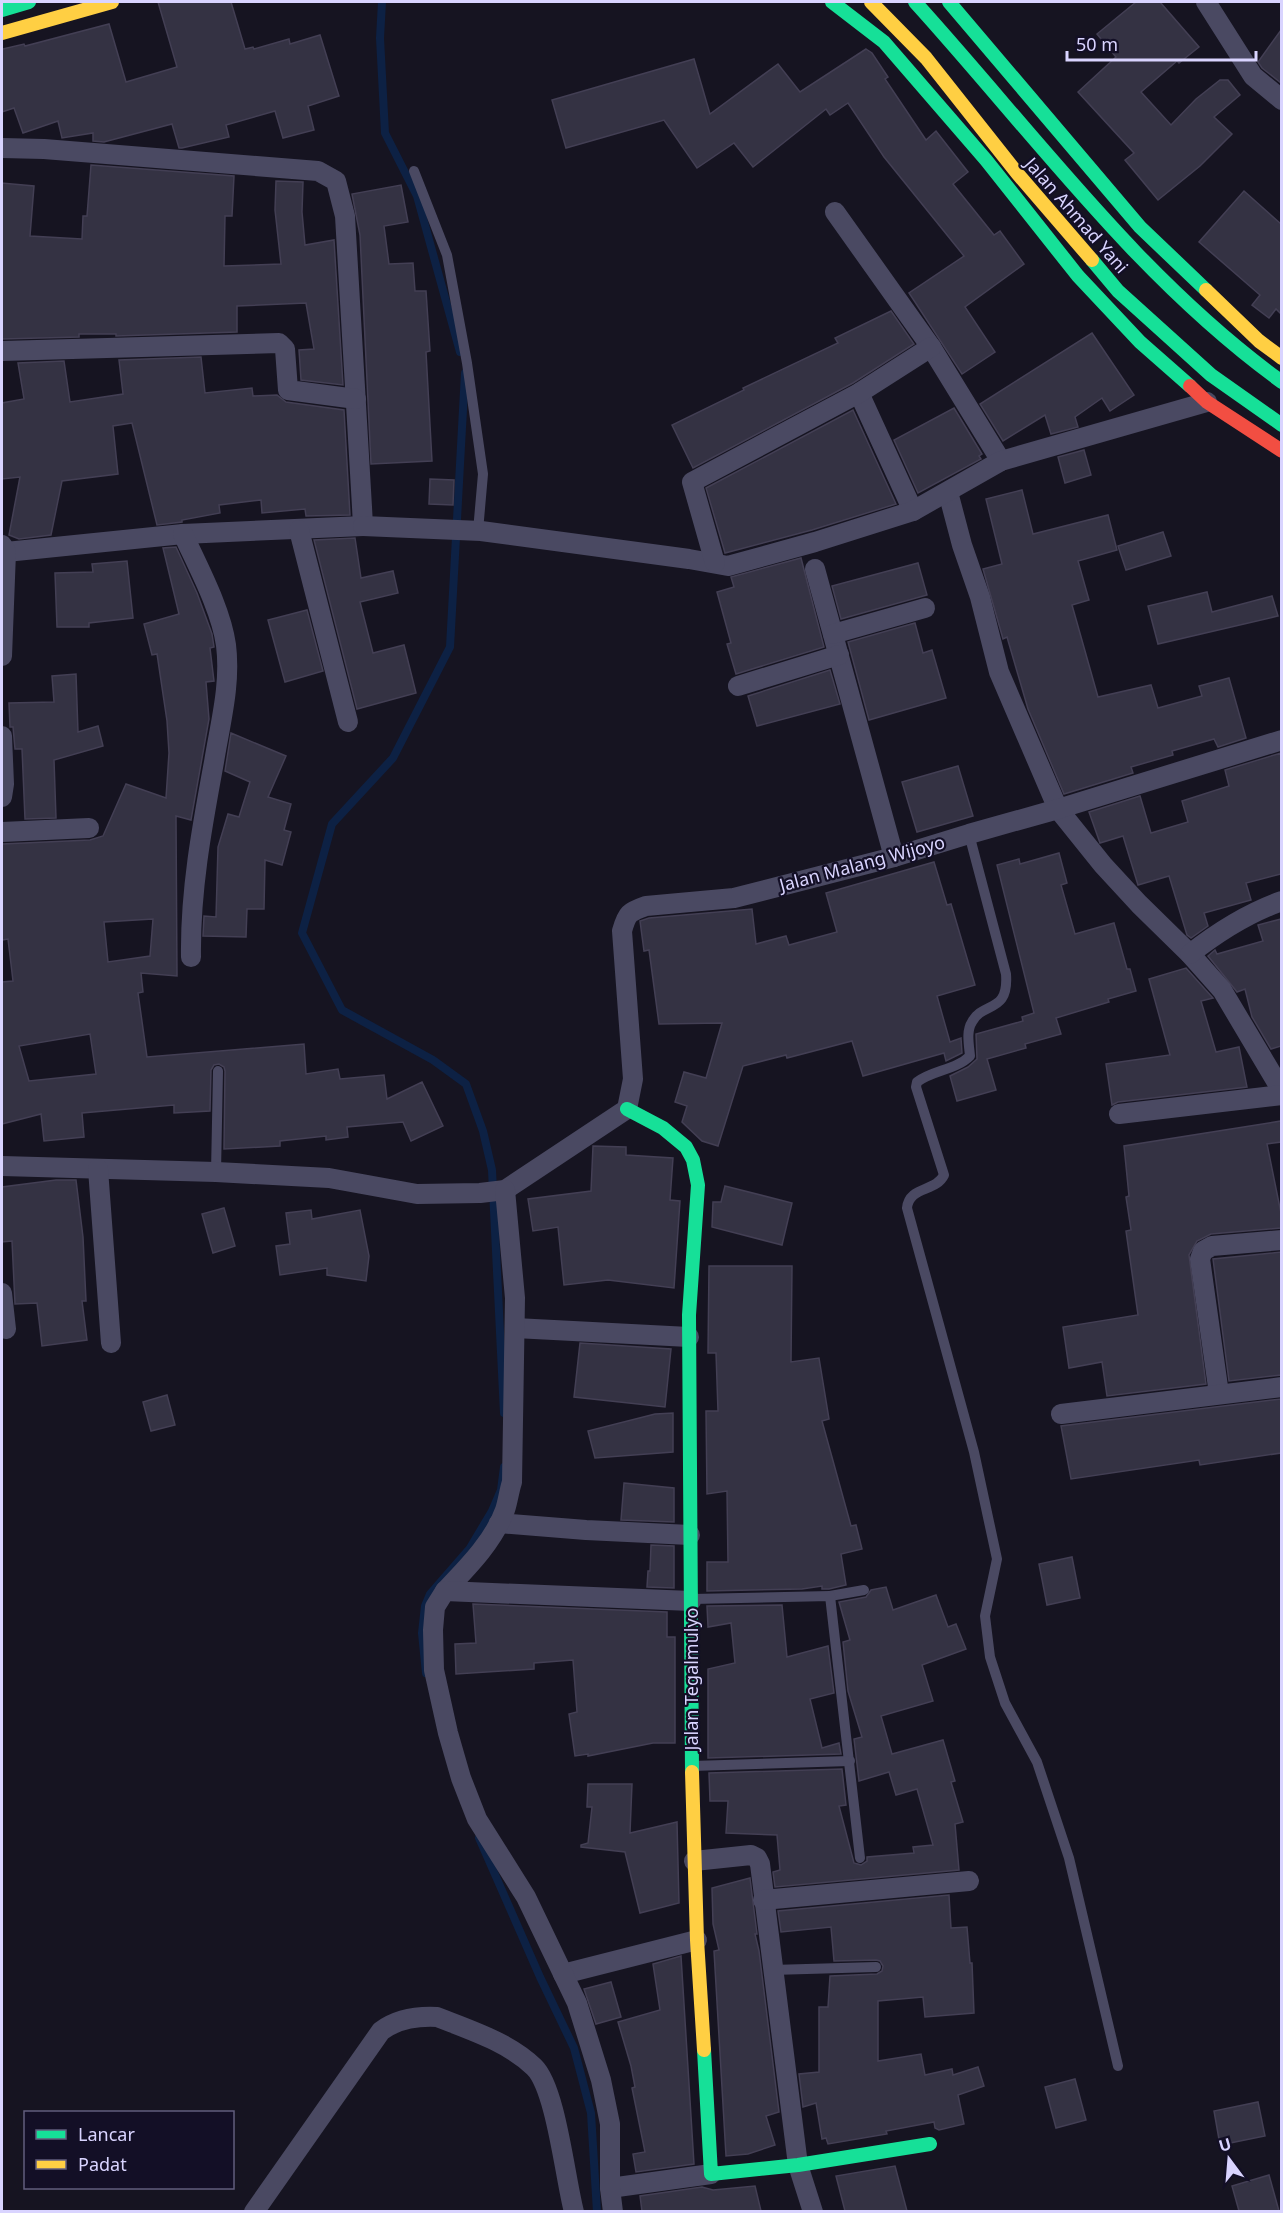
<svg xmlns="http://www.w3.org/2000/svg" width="1283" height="2213" font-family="'Noto Sans',sans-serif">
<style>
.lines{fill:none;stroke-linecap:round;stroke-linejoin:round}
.stream{stroke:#0d2144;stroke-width:8}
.building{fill:#343243;stroke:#433f54;stroke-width:1.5;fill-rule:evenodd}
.lane{stroke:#4a4962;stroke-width:10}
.street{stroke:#4a4962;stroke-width:20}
.fast{stroke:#16e098;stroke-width:14}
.slow{stroke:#ffcf43;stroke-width:14}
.jam{stroke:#f24e42;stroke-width:14}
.labels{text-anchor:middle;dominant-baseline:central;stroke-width:4.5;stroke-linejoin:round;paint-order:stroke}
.street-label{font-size:18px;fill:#d9d4ff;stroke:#130f26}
</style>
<rect width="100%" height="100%" fill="#161421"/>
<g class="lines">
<g class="stream">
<polyline points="382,2 380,38 385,133 417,196 460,352"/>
<polyline points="465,373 450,647 393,758 332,824 302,933 342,1010 433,1060 466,1084 483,1131 492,1170 504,1413"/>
<polyline points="426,1673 422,1633 425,1606 430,1594 470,1548 492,1511 501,1490 504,1467"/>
<polyline points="479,1838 540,1977 574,2048 591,2113 597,2212"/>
</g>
</g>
<g class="building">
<polygon points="158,2 231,2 245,49 253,47 254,49 289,39 290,44 320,35 339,96 308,106 314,130 283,138 275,111 226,125 229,137 182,148 179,148 172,124 104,142 93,141 93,133 62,138 58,121 23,133 14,108 2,112 2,50 3,49 24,44 25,46 109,24 126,82 177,67"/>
<polygon points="1136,2 1160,2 1199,47 1179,63 1177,61 1141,92 1171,125 1196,99 1220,80 1228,80 1240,95 1214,117 1232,134 1200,166 1158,200 1125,160 1134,153 1078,92 1116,57 1097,34"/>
<polygon points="1281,30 1281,83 1262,68 1258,62"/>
<polygon points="866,49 872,53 888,77 885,79 926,140 936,131 968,172 953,184 994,235 1000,231 1024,264 965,307 995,352 962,374 909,293 964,256 884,157 848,103 830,115 826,109 753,167 734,143 697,168 664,120 566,148 552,100 694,59 710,114 778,64 800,92"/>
<polygon points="91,165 234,176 232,216 225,216 224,266 281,264 275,210 276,181 303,182 302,212 305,245 334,240 343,385 301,380 299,350 314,349 306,303 237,306 237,332 116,336 116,334 79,334 79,337 2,339 2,183 34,186 30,236 82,239 83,216 87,216"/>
<polygon points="401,185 408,222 384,226 389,264 413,263 415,291 426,291 430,351 426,352 432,461 371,464 360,235 352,194"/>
<polygon points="1244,191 1281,224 1281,314 1276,309 1269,318 1252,305 1260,295 1199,242"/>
<polygon points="891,311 914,344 853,383 693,468 672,425 744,390 743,388 838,343 835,338"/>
<polygon points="1092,333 1134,395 1110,411 1102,398 1075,417 1078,427 1051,434 1045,415 1003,441 980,404"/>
<polygon points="201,357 205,393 252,388 253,396 277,395 286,402 344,410 350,515 306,516 305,509 262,513 261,500 219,505 220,513 182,520 182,522 157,525 132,423 113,426 118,474 62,481 51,535 19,539 9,535 20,477 2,479 2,403 24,399 18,363 64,361 70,402 123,394 119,360"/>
<polygon points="954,408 982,454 979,456 981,459 918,493 894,440"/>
<polygon points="853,410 896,504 812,530 725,553 706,488"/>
<polygon points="1084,450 1091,475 1065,483 1058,457"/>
<polygon points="430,479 454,480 453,505 429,504"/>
<polygon points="1022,490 1033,534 1108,515 1117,550 1078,561 1089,600 1072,605 1098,697 1151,685 1158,708 1202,696 1199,686 1229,678 1246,738 1218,747 1214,739 1172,751 1173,755 1131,767 1133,773 1064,794 1028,709 1007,637 1003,639 983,569 1002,564 986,499"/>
<polygon points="1163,532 1171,556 1126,570 1118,546"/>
<polygon points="355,538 361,578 393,571 398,593 360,602 373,653 404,645 416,693 357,709 314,540"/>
<path d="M176 547 197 593 212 634 214 647 210 648 214 681 206 682 209 719 191 820 176 816 177 976 141 973 143 992 138 993 147 1057 304 1044 306 1074 338 1069 340 1079 384 1075 387 1099 422 1082 443 1126 411 1141 403 1122 347 1127 348 1137 326 1140V1136L280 1141V1146L224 1149 225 1071 224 1067 219 1064 214 1065 211 1070 210 1111 174 1113V1105L82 1113 84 1137 44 1141 41 1114 2 1124V982L13 981 8 939 2 940V844L90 840 103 836 126 784 166 798 169 753 167 721 157 654 152 655 144 624 179 614 163 548ZM153 919 150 956 108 962 104 922ZM90 1034 96 1074 29 1081 19 1046Z"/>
<polygon points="801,558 824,647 736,674 727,644 731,643 717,592 734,587 731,577"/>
<polygon points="127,561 133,618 89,623 89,627 57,627 55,573 93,572 92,564"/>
<polygon points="918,563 927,595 841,619 832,586"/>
<polygon points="1207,592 1212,612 1272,596 1278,616 1158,644 1148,606"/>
<polygon points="307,610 323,671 285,682 268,620"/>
<polygon points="915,623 923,653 932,650 946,698 869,720 848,642"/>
<polygon points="830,670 840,704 757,726 748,696"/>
<polygon points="76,674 78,732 98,726 103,746 54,760 56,818 25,819 22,749 15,749 13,727 10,727 9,703 54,702 52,676"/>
<polygon points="231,733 286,756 268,797 291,804 284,830 291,832 282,865 265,860 264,909 247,909 246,937 203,936 204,916 216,917 218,847 228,814 239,817 250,782 225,771"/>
<polygon points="1281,753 1281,874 1246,883 1251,900 1204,913 1208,926 1191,938 1187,935 1169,876 1138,885 1123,836 1100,843 1089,812 1140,796 1151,833 1188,822 1182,801 1229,786 1225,770"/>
<polygon points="958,766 973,816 917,832 902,782"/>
<polygon points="1059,853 1067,883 1061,885 1075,934 1114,923 1127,969 1130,969 1136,991 1108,999 1109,1002 1056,1018 1061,1034 1025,1044 1026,1048 987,1059 996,1090 957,1101 950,1076 968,1067 977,1059 976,1034 1023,1021 1022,1017 1034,1013 997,865 1019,859 1020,864"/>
<polygon points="934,862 947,905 951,904 975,985 937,996 950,1042 961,1038 962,1053 946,1061 944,1053 863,1076 852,1041 787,1058 786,1055 743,1066 718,1146 702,1141 682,1122 687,1106 675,1102 684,1072 706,1078 722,1023 659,1024 649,950 644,951 640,921 649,918 752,909 756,944 786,936 789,945 837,932 826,893"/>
<polygon points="1281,919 1281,1046 1271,1049 1252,1017 1245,989 1237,992 1208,956 1215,950 1217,954 1263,941 1258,925"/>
<polygon points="1186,968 1213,998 1201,1001 1216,1052 1239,1047 1247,1087 1118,1102 1112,1105 1106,1064 1170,1055 1149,979"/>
<polygon points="1281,1121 1281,1142 1267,1144 1281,1213 1281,1228 1211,1234 1197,1241 1189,1255 1206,1384 1107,1396 1102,1362 1069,1368 1063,1327 1138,1315 1126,1231 1131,1230 1126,1197 1129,1196 1124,1146"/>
<polygon points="593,1146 626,1147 626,1155 673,1158 670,1200 680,1201 674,1288 608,1280 564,1285 558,1227 533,1231 528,1199 591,1191"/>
<polygon points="56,1180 76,1180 83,1237 86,1301 82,1301 87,1340 42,1346 37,1303 15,1304 12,1241 2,1242 2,1187"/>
<polygon points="725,1186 792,1203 782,1245 712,1227 713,1202 721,1202"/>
<polygon points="224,1208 235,1246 213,1253 202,1214"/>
<polygon points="311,1210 312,1219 360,1210 369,1256 366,1281 327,1275 327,1268 280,1275 276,1246 290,1244 286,1213"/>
<polygon points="1281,1252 1281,1375 1229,1381 1213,1259"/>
<polygon points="709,1266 792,1266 791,1362 819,1358 829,1419 822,1421 851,1526 856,1525 862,1549 841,1554 846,1585 829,1589 822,1589 822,1586 802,1589 707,1591 707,1562 728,1562 727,1491 707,1494 706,1411 718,1411 716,1353 708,1353"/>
<polygon points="580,1343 671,1349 665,1407 574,1397"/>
<polygon points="167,1395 175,1425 151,1431 143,1402"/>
<polygon points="1281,1399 1281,1453 1200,1465 1199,1460 1071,1479 1061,1426"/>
<polygon points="673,1413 673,1452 595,1458 588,1431 655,1414"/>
<polygon points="624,1483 674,1488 674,1522 621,1520"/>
<polygon points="651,1545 674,1546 674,1588 647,1587 648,1571 650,1571"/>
<polygon points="1072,1557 1080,1598 1047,1605 1039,1564"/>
<polygon points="886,1587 893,1610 936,1595 948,1627 956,1624 966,1649 922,1665 933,1701 881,1716 892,1754 943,1740 955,1781 951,1782 963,1822 955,1824 959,1870 775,1887 773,1872 780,1870 777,1835 726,1833 728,1801 710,1801 709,1773 842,1769 846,1805 839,1806 854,1863 861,1865 867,1861 867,1857 914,1853 913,1847 933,1845 917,1789 896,1795 889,1772 859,1781 854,1739 862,1737 848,1691 843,1642 850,1640 839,1602 866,1597 871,1590"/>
<polygon points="473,1604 667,1612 667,1637 675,1637 675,1743 653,1743 588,1756 588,1754 575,1756 569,1714 577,1712 573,1660 534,1663 534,1669 456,1674 455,1644 476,1643"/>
<polygon points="782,1605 787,1657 828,1646 834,1693 810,1699 822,1748 839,1743 841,1754 708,1758 708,1669 735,1663 731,1623 708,1627 707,1606"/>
<polygon points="588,1784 632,1784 630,1833 677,1822 679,1903 640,1913 625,1852 581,1847 581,1845 588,1843 592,1807 587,1807"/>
<polygon points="750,1878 757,1934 755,1934 759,1951 779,2112 766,2116 775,2145 748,2154 726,2156 714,1951 719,1950 713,1924 712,1888"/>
<polygon points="949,1895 951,1928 967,1927 970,1963 972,1963 974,2013 925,2017 923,1997 878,2001 878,2061 921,2054 925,2075 952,2069 953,2075 978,2067 984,2086 958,2095 964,2124 939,2130 935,2128 934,2122 886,2131 887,2134 828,2144 826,2138 822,2139 816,2103 803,2107 799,2074 819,2072 819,2007 828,2007 830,1976 877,1974 882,1971 883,1966 880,1961 876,1960 834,1961 831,1927 781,1932 778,1911"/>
<polygon points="681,1956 694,2164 636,2172 633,2154 645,2152 632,2088 635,2087 631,2066 618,2022 660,2010 653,1964"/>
<polygon points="611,1982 621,2017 596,2024 584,1989"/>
<polygon points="1075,2079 1086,2120 1056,2128 1045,2087"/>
<polygon points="1258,2102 1265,2136 1220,2145 1214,2111"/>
<polygon points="895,2166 907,2211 845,2211 836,2176"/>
<polygon points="1269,2175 1279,2211 1239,2211 1232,2186"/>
<polygon points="755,2186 761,2211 642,2211 640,2196 702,2187 713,2190"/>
</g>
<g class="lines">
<g class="lane">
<polyline points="414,171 447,255 467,363 483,474 478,531"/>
<path d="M969 834 1006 974C1009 1014 983 1001 972 1022 966 1031 969 1045 970 1056 956 1070 933 1070 917 1082L916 1087 944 1175C936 1192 909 1186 907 1208L974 1452 997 1559 985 1616 990 1657 1005 1703 1037 1762 1069 1858 1118 2066"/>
<polyline points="216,1172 218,1071"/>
<polyline points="830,1596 864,1590"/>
<polyline points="692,1599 830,1596 860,1858"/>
<polyline points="692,1766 850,1761"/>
<polyline points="772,1970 876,1967"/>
</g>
<g class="street">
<polyline points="1206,2 1253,76 1282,100"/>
<polyline points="2,148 44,149 318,171 336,181 345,216 362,507 363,526 183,534 6,552"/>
<polyline points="835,212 931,347 1001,461"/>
<polyline points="2,351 279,343 285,349 288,390 356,399"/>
<polyline points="859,393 913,511"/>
<polyline points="948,492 962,545 980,597 999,672 1058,809 1103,865 1139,904 1190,954 1222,990 1282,1091"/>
<polyline points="363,526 481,531 689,559 728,566 815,542 913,511 1001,461 1207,402"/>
<polyline points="299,530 348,722"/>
<path d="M183 534C198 567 221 609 226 645 231 685 220 724 214 762 202 827 190 891 191 957"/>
<polyline points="2,545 6,552 2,656"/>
<polyline points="715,563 692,482 859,393 931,347"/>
<polyline points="815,569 894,857"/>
<polyline points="833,634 925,608"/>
<polyline points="738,686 839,655"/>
<polyline points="2,736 4,784 2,797"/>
<polyline points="2,832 89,828"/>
<path d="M1190 954C1218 932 1248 913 1282 901"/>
<polyline points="1119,1114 1282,1095"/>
<path d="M2 1166 216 1172 329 1178 417 1194 480 1193 505 1190 627 1109 633 1079 622 931C627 913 629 912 646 906L734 898 894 857 969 834 1058 809 1282 740"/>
<polyline points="98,1169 111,1343"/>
<polyline points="2,1293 6,1329"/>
<polyline points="515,1328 689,1337"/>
<polyline points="1219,1394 1200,1259 1203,1251 1212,1246 1282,1240"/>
<polyline points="1061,1414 1282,1387"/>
<polyline points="499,1523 586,1530 690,1535"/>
<path d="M445 1591C467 1568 494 1541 505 1510 508 1501 509 1491 512 1482L515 1298 505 1190"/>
<polyline points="694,1861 751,1855 757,1858 760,1864 798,2165 813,2212"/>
<polyline points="763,1900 969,1881"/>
<polyline points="563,1974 697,1940"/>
<polyline points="610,2188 711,2174"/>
<path d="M254 2212 381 2031C397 2019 417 2016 437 2017 470 2030 508 2042 534 2067 556 2088 565 2178 574 2212"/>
<polyline points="613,2212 610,2188 610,2124 601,2080 577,2003 526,1897 477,1819 461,1778 448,1733 434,1670 433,1630 435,1607 445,1591 691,1601"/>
</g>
<g class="fast">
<polyline points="832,2 884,42 986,160 1078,276 1140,342 1190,386"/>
<path d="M915 2C1033 132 1138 278 1282 382"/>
<polyline points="949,2 1140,227 1206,290"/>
<polyline points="2,10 29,2"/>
<polyline points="1092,260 1118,291 1211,375 1282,425"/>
<polyline points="627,1109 663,1128 686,1147 693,1160 698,1185 689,1315 692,1772"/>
<polyline points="704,2050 711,2174 798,2165 930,2144"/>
</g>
<g class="slow">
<polyline points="871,2 926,58 1017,173 1092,260"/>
<polyline points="2,33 112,2"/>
<polyline points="1206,290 1259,341 1282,358"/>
<polyline points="692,1772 697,1940 704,2050"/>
</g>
<polyline class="jam" points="1190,386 1207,402 1282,451"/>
</g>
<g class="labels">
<g class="street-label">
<text transform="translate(1077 215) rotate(49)">Jalan Ahmad Yani</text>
<text transform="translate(862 863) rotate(-15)">Jalan Malang Wijoyo</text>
<text transform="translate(691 1679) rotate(-90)">Jalan Tegalmulyo</text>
</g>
</g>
<rect width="1283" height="2213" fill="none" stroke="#d9d4ff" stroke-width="6"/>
<rect x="24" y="2111" width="210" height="78" fill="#130f26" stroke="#625e7d" stroke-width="1.5"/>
<rect x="36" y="2130" width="30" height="9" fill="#16e098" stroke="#625e7d" stroke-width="1.5"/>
<text x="78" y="2141" font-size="18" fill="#d9d4ff">Lancar</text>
<rect x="36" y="2160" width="30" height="9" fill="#ffcf43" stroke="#625e7d" stroke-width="1.5"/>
<text x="78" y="2171" font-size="18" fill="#d9d4ff">Padat</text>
<g transform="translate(1229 2159) rotate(344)" stroke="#130f26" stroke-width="4.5" paint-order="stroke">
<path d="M0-4.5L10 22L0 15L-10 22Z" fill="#d9d4ff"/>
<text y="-9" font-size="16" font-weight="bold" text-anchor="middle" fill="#d9d4ff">U</text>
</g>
<path d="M1067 51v9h189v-9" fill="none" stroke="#d9d4ff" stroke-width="3"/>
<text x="1076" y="51" font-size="18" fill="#d9d4ff" stroke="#130f26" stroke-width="4.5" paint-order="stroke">50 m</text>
</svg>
